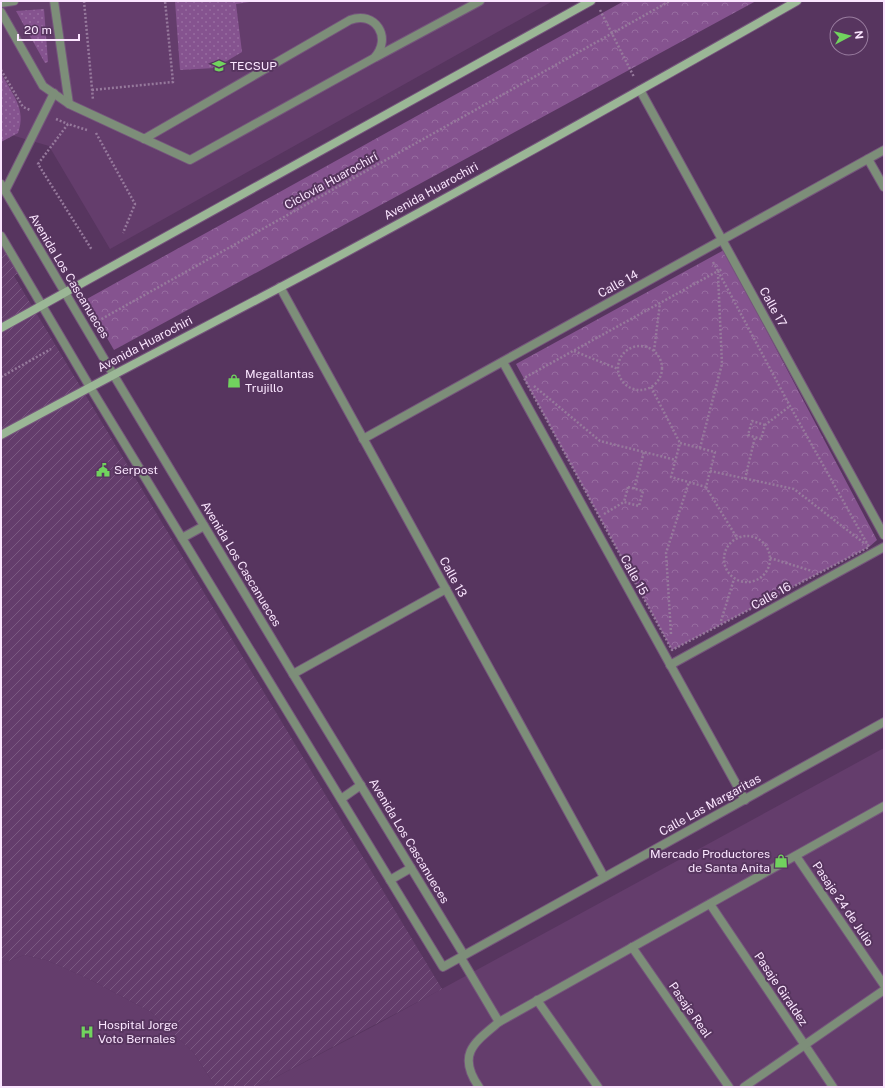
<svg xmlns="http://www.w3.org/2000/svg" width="885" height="1088" font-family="'Public Sans',sans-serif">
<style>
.built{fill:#643d6c}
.industrial{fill:url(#industrial-furrows)}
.park{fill:url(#park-crowns)}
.garden{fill:url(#garden-dots)}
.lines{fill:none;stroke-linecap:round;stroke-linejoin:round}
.service-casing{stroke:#75557c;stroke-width:10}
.pedestrian-casing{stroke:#75557c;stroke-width:10}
.minor-casing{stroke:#75557c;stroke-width:10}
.tertiary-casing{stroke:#75557c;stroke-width:10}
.secondary-casing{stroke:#75557c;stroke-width:10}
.path{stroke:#96799c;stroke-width:2.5;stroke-dasharray:2 2;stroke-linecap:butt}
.service{stroke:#7d8e79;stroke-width:8}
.pedestrian{stroke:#7d8e79;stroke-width:8}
.minor{stroke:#7d8e79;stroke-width:8}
.tertiary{stroke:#7d8e79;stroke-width:8}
.secondary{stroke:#9bb796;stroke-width:8}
.labels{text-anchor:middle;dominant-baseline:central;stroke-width:4;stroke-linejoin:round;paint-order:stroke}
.poi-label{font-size:12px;fill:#fbe6ff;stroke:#57355f;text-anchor:start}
.street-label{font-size:12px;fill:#fbe6ff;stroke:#57355f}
</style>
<defs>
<pattern id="industrial-furrows" width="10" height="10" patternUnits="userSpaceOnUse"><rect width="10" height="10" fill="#643d6c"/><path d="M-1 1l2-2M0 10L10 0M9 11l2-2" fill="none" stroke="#7b5982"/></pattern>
<pattern id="park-crowns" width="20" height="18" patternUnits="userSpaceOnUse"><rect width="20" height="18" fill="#85538f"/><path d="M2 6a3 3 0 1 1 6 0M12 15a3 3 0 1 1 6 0" fill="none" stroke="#976ca0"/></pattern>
<pattern id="garden-dots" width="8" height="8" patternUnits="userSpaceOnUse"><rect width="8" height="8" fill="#85538f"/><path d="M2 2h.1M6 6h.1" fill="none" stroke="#976ca0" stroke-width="1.8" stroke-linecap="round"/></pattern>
</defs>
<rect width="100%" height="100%" fill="#57355f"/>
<g class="built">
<polygon points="1,1 553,1 110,249 49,146 1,132"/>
<polygon points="884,748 884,1087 257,1087 372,1027"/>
<polygon points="24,955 46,960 89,979 151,1012 193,1052 216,1087 1,1087 1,964"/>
</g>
<polygon class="industrial" points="1,244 18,273 14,276 442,989 257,1087 216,1087 193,1052 151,1012 89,979 46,960 24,955 1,964"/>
<g class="park">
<polygon points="624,1 756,1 114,350 85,300"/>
<polygon points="724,250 877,540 869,547 672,650 516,364"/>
</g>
<g class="garden">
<polygon points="175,1 256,1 236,4 242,52 215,68 180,70"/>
<polygon points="44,9 48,62 45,63 16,11"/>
<path d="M1 73C12 94 27 109 18 133L1 142Z"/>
</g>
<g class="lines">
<g class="service-casing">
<g id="service">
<polyline points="54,1 69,104"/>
<polyline points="1,3 14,1"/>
<path d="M1 12 43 86 69 104 190 160 374 58C393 38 375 10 350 20L144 139"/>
<polyline points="376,57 480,1"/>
<polyline points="5,191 54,93"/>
<polyline points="796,856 884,985"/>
<polyline points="710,904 833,1087"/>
<polyline points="632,947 729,1087"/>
<polyline points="461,958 499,1022"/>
<polyline points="537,1000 598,1087"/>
<path d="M479 1087C456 1054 475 1042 499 1022L884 806"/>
<polyline points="744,1087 884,990"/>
</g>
</g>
<g class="pedestrian-casing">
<polyline id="pedestrian" points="293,674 446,589"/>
</g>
<g class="minor-casing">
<g id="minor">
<polyline points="640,90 884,535"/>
<polyline points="868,159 884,187"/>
<polyline points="280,287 604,877"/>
<polyline points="503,362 745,800"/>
<polyline points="113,374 293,674 464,955"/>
<polyline points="90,387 443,967 884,722"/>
<polyline points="363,439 884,150"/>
<polyline points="182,538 204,526"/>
<polyline points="670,665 884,547"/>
<polyline points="341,799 361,785"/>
<polyline points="390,880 411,868"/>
</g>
</g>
<g class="tertiary-casing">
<g id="tertiary">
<polyline points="1,184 113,374"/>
<polyline points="1,236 90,387"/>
</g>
</g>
<g class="secondary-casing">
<g id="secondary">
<polyline points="1,328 591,1"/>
<path d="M1 435C93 385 186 337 279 288 453 196 625 99 797 1"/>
</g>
</g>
<g class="path">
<polyline points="84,1 93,100"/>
<polyline points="600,10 634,77"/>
<polyline points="1,70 23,107 30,110"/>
<polyline points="92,90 173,82 165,1"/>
<polyline points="56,119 68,124"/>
<polyline points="87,130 68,124 38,164 92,250"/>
<polyline points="96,133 135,204 123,233"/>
<polyline points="713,262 718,271 723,269"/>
<polygon points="718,271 790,406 869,547 672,650 524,378"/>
<polyline points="98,321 670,1"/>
<circle cx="640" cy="368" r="22"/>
<polyline points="574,351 618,369"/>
<polyline points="654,351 660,303"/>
<polyline points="1,377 51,349"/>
<polyline points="534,386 600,441 676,460"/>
<polyline points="651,387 680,443"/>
<polyline points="765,425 752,421 748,435 761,439 765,425 790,406"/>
<polygon points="680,443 715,452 706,487 671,477"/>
<polyline points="700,448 722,364 718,274"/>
<polyline points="710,471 794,489 864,543"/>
<polyline points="745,479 755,437"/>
<polygon points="628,487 643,491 639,506 624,502"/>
<polyline points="706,487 737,538"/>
<polyline points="634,489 644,452"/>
<polyline points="604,514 624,502"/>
<circle cx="747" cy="559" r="23"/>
<polyline points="770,558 812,571"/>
<polyline points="721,621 734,579"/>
<polyline points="671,634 666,553 689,482"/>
</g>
<use href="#service" class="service"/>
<use href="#pedestrian" class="pedestrian"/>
<use href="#minor" class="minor"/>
<use href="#tertiary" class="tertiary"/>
<use href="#secondary" class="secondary"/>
</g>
<defs>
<g id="university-bare" transform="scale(1.08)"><path d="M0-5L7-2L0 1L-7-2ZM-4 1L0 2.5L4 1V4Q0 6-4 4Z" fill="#71d35e" stroke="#57355f" stroke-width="2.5" paint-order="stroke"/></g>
<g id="shop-bare" transform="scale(1.08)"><path d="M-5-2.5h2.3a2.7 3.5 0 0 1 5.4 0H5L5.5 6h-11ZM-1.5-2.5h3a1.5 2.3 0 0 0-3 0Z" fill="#71d35e" stroke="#57355f" stroke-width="2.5" paint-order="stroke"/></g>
<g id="civic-bare" transform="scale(1.08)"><path d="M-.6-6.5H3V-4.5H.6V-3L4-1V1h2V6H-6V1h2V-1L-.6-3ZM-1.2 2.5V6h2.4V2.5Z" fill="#71d35e" stroke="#57355f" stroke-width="2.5" paint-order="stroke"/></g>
<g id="hospital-bare" transform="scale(1.08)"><path d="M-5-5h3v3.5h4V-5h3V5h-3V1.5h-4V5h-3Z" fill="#71d35e" stroke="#57355f" stroke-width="2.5" paint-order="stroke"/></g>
</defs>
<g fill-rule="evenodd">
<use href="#university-bare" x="219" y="66"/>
<use href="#shop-bare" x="234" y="381"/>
<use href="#civic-bare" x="103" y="470"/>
<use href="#shop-bare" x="781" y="861"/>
<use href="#hospital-bare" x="87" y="1032"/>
</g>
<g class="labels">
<g class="poi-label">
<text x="230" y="66">TECSUP</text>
<text x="245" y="374">Megallantas<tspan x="245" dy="14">Trujillo</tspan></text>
<text x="114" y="470">Serpost</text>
<text x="770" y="854" text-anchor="end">Mercado Productores<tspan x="770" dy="14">de Santa Anita</tspan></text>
<text x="98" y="1025">Hospital Jorge<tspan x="98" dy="14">Voto Bernales</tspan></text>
</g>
<g class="street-label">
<text transform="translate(331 181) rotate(-29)">Ciclovía Huarochirí</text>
<text transform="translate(431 191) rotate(-29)">Avenida Huarochiri</text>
<text transform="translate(69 276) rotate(59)">Avenida Los Cascanueces</text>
<text transform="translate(618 284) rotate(-29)">Calle 14</text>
<text transform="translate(773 307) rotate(61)">Calle 17</text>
<text transform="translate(145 344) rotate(-28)">Avenida Huarochiri</text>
<text transform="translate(241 564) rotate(59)">Avenida Los Cascanueces</text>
<text transform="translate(634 575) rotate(61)">Calle 15</text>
<text transform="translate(453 577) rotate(61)">Calle 13</text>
<text transform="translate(771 596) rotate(-29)">Calle 16</text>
<text transform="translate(710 805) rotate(-29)">Calle Las Margaritas</text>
<text transform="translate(409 841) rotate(59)">Avenida Los Cascanueces</text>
<text transform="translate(843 904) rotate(56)">Pasaje 24 de Julio</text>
<text transform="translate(781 989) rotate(56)">Pasaje Giraldez</text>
<text transform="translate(690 1010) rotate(55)">Pasaje Real</text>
</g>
</g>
<rect width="885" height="1088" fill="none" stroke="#fbe6ff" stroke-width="4"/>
<g transform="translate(849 36) rotate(83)"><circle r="19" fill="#57355f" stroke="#997c9f"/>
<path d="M0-3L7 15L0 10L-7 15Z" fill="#71d35e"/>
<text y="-6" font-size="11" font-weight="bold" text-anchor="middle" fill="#fbe6ff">N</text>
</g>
<path d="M18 34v6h61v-6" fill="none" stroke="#fbe6ff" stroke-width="2"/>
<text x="24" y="34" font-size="12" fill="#fbe6ff" stroke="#57355f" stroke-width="3" paint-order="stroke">20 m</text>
</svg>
